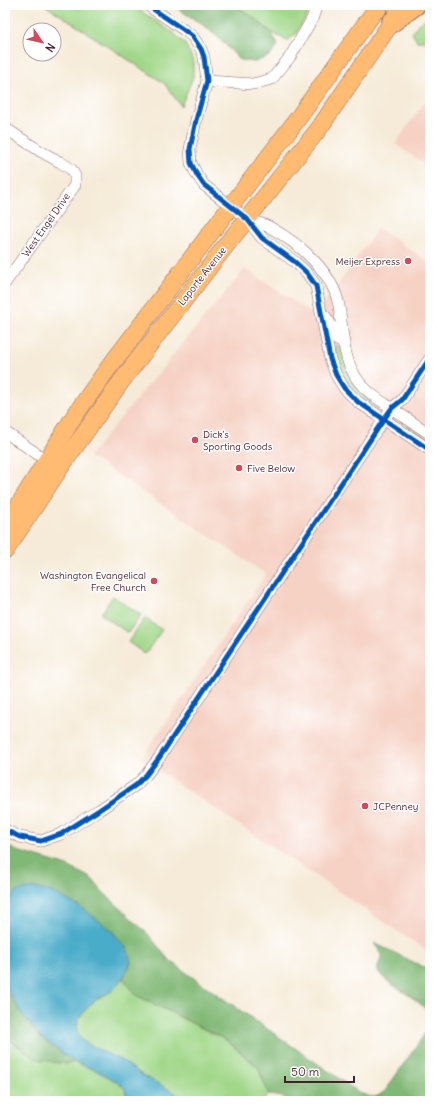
<svg xmlns="http://www.w3.org/2000/svg" width="435" height="1106" font-family="Delius,sans-serif">
<style>
.built{fill:#f6d2c4}
.green{fill:#a0d788;stroke:#757b5a}
.forest{fill:#80b874;stroke:#656c50}
.water{fill:#4aacc9;stroke:#4a667a}
.lines{fill:none;stroke-linecap:round;stroke-linejoin:round}
.minor-casing{stroke:#866668;stroke-width:12}
.primary-casing{stroke:#866668;stroke-width:18}
.motorway-casing{stroke:#866668;stroke-width:22}
.minor{stroke:#fff;stroke-width:11}
.primary{stroke:#ffbb71;stroke-width:17}
.motorway{stroke:#ffbb71;stroke-width:20}
.cycleway-casing{stroke:#fff;stroke-width:8}
.cycleway{stroke:#0057b8;stroke-width:5}
.poi-dot{fill:#d1495b;stroke:#fff;stroke-width:1.5}
.labels{text-anchor:middle;dominant-baseline:central;stroke-width:3;stroke-linejoin:round;paint-order:stroke}
.street-label{font-size:10px;fill:#4a1f2b;stroke:#fff}
.poi-label{font-size:10px;fill:#4a1f2b;stroke:#fff;text-anchor:start}
</style>
<rect width="100%" height="100%" fill="#fff"/>
<filter id="ink" filterUnits="userSpaceOnUse"><feTurbulence type="fractalNoise" baseFrequency=".025" numOctaves="2"/><feDisplacementMap in="SourceGraphic" scale="8" xChannelSelector="R" yChannelSelector="G"/><feConvolveMatrix kernelMatrix="1 2 1 2 8 2 1 2 1" color-interpolation-filters="sRGB"/></filter>
<filter id="wash" filterUnits="userSpaceOnUse"><feTurbulence type="fractalNoise" baseFrequency=".012" numOctaves="4" result="noise"/><feDisplacementMap in="SourceGraphic" scale="16" xChannelSelector="R" yChannelSelector="G"/><feGaussianBlur stdDeviation="0.9" result="paint"/><feColorMatrix in="noise" values="0 0 0 0 0 0 0 0 0 0 0 0 0 0 0 0 0 1.4 0 .05"/><feComposite in="paint" operator="in"/></filter>
<g filter="url(#wash)">
<rect width="100%" height="100%" fill="#f6ebd8"/>
<g class="built">
<polygon points="430,94 430,168 395,144"/>
<polygon points="378,228 430,263 430,953 141,759 266,574 89,456 245,269 316,316"/>
</g>
<g class="green">
<polygon points="45,5 132,5 176,35 185,44 193,60 193,77 181,106 164,83"/>
<polygon points="235,5 310,5 309,12 296,34 287,41 271,32 254,18"/>
<polygon points="430,16 430,41 417,41 412,33 418,24"/>
<path d="M336 345 340 348C347 374 349 382 370 401V403C349 393 339 369 335 347Z"/>
<polygon points="407,426 409,426 430,440 430,444 407,428"/>
<polygon points="113,596 141,615 128,633 101,614"/>
<polygon points="145,618 162,630 145,654 128,642"/>
<polygon points="123,978 136,995 226,1040 258,1067 269,1095 261,1101 187,1101 175,1093 142,1075 124,1062 90,1045 82,1040 77,1031 78,1019 89,1006 97,999 112,991"/>
<polygon points="5,1037 37,1059 66,1064 74,1062 95,1070 116,1081 125,1089 127,1101 18,1101 5,1093"/>
</g>
<g class="forest">
<polygon points="172,5 235,5 254,18 271,32 278,45 271,55 255,62 240,60 223,42 203,25"/>
<path d="M5 845 17 851 65 865 91 878 103 892 149 935 167 958 192 977 360 1093C372 1098 375 1099 385 1091L426 1032 430 1023V1101H291L283 1097 269 1095 258 1067 226 1040 136 995 123 978 131 962 17 891 5 904Z"/>
<path d="M374 943 430 970V1018C427 1001 392 988 381 975 374 968 380 964 381 957 381 952 376 947 374 943Z"/>
<polygon points="5,984 8,992 40,1037 74,1062 66,1064 37,1059 5,1037"/>
</g>
<polygon class="water" points="34,888 55,893 85,910 112,931 127,949 131,962 123,978 112,991 97,999 89,1006 78,1019 77,1031 82,1040 90,1045 124,1062 142,1075 175,1093 187,1101 127,1101 125,1089 116,1081 95,1070 74,1062 40,1037 21,1013 8,992 5,984 5,904 17,891"/>
</g>
<g filter="url(#ink)">
<g class="lines">
<g class="minor-casing">
<g id="minor">
<polyline points="147,5 184,30 192,36 201,49 204,57 207,81 196,120 190,149 191,163 197,175 204,185 247,219 262,238 295,262 307,273 316,286 330,359 336,375 344,388 358,402 430,450"/>
<polyline points="207,81 253,84 272,79 290,57 312,19 317,5"/>
<polyline points="5,128 40,151 60,162 71,169 75,176 75,185 5,283"/>
<path d="M248 219C256 222 264 224 271 228 300 244 333 272 339 306 343 329 342 354 354 374 362 390 380 400 394 410 406 418 418 426 430 434"/>
<path d="M325 316C328 320 331 324 332 328 336 337 333 340 344 343"/>
<polyline points="5,432 52,464"/>
<polyline points="5,830 20,837 41,841 61,834 99,810 136,785 146,775 159,758 384,419 392,408 402,400 430,358"/>
</g>
</g>
<g class="primary-casing">
<g id="primary">
<polyline points="5,527 75,415 104,374 231,206 296,121 379,5"/>
<polyline points="5,551 60,468 120,383 227,244 318,130 400,10"/>
</g>
</g>
<g class="motorway-casing">
<g id="motorway">
<polyline points="377,8 378,5"/>
<polyline points="392,22 415,5"/>
</g>
</g>
<use href="#minor" class="minor"/>
<use href="#primary" class="primary"/>
<use href="#motorway" class="motorway"/>
<g class="cycleway-casing">
<g id="cycleway">
<polyline points="147,5 184,30 192,36 201,49 204,57 207,81 196,120 190,149 191,163 197,175 204,185 247,219 262,238 295,262 307,273 316,286 330,359 336,375 344,388 358,402 430,450"/>
<polyline points="5,830 20,837 41,841 61,834 99,810 136,785 146,775 159,758 384,419 392,408 402,400 430,358"/>
</g>
</g>
<use href="#cycleway" class="cycleway"/>
</g>
</g>
<g class="poi-dot">
<circle cx="408" cy="261" r="4"/>
<circle cx="195" cy="440" r="4"/>
<circle cx="239" cy="468" r="4"/>
<circle cx="154" cy="581" r="4"/>
<circle cx="365" cy="806" r="4"/>
</g>
<g class="labels">
<g class="street-label">
<text transform="translate(46 225) rotate(-55)">West Engel Drive</text>
<text transform="translate(202 276) rotate(-52)">Laporte Avenue</text>
</g>
<g class="poi-label">
<text x="400" y="261" text-anchor="end">Meijer Express</text>
<text x="203" y="434">Dick's<tspan x="203" dy="12">Sporting Goods</tspan></text>
<text x="247" y="468">Five Below</text>
<text x="146" y="575" text-anchor="end">Washington Evangelical<tspan x="146" dy="12">Free Church</tspan></text>
<text x="373" y="806">JCPenney</text>
</g>
</g>
<rect width="435" height="1106" fill="none" stroke="#fff" stroke-width="20"/>
<g transform="translate(42 42) rotate(124)"><circle r="19" fill="#ffffff" stroke="#b7a5aa"/>
<path d="M0-3L7 15L0 10L-7 15Z" fill="#d1495b"/>
<text y="-6" font-size="11" font-weight="bold" text-anchor="middle" fill="#4a1f2b">N</text>
</g>
<path d="M285 1076v6h69v-6" fill="none" stroke="#4a1f2b" stroke-width="2"/>
<text x="291" y="1076" font-size="12" fill="#4a1f2b" stroke="#ffffff" stroke-width="3" paint-order="stroke">50 m</text>
</svg>
